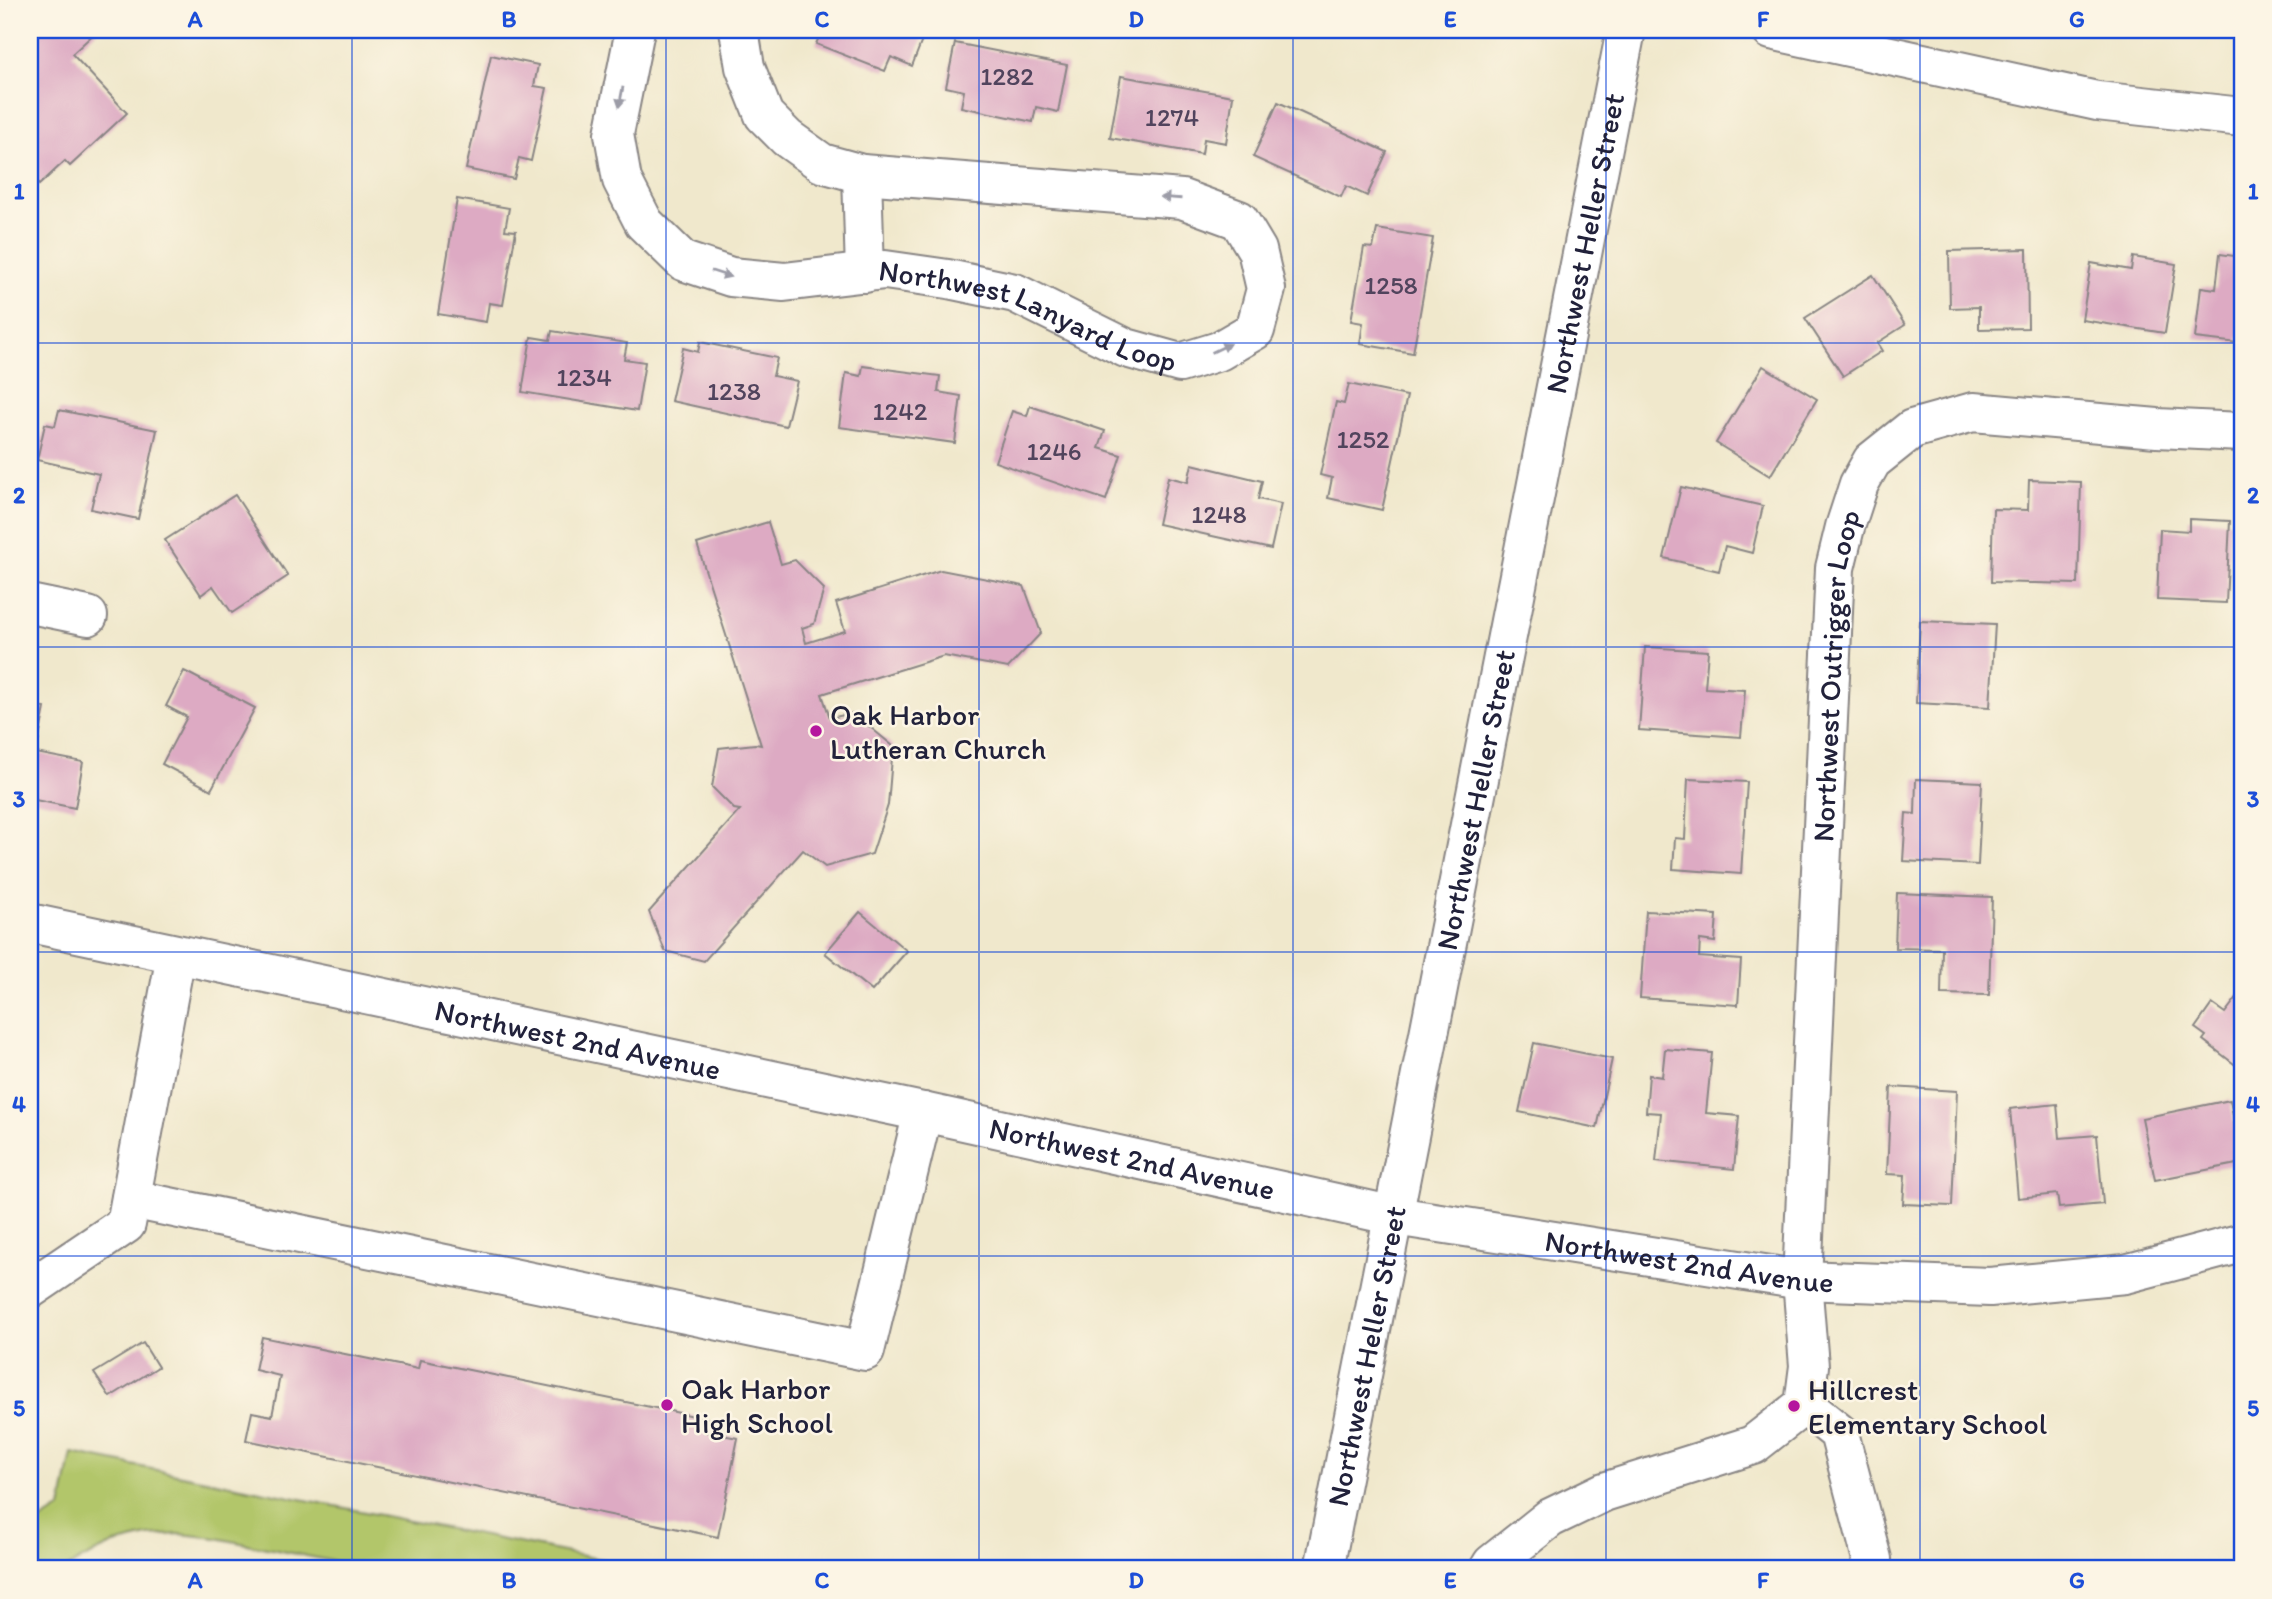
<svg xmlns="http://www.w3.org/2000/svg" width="2272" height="1599" font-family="Itim,sans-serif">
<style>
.green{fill:#b2c66a;stroke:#6a7452;stroke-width:2}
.building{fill:#ddaac3}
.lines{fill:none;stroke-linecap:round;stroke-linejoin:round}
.minor-casing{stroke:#898584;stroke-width:42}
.minor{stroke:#fff;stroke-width:38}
.oneway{fill:#9c9ca7}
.grid{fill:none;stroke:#1d4ed8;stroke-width:2;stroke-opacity:0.55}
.poi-dot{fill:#b5179e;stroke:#fcf5e5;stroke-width:2.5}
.labels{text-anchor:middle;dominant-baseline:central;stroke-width:5;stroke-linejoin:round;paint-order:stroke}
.number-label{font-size:26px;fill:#51445d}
.street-label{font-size:30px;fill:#22223b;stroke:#fcf5e5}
.poi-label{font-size:30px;fill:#22223b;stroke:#fcf5e5;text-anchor:start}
.neatline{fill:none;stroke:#1d4ed8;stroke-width:2.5}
.grid-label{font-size:23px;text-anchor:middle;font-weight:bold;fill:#1d4ed8}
</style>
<rect width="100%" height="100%" fill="#fcf5e5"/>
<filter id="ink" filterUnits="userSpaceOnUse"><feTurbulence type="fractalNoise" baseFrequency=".0143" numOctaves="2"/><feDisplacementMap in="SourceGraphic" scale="14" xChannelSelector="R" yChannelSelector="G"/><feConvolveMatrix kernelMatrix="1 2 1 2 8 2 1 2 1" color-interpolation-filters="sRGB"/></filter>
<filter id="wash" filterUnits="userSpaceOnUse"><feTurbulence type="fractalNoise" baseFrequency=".00686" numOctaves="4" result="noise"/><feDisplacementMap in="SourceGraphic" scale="28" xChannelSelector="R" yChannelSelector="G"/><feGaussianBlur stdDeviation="1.57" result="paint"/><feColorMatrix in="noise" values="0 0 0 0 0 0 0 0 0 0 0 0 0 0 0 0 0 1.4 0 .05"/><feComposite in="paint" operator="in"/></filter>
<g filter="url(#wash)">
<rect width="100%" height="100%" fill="#f0e8cc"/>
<polygon class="green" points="72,1453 648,1569 372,1569 216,1538 181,1534 148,1536 114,1544 84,1558 66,1569 30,1569 30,1528 61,1508"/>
<g id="blocks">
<g class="building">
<polygon points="30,30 98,30 72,54 127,113 70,166 65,161 39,185 30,175"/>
<polygon points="822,30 926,30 912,66 891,57 885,71 816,44"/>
<polygon points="955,43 1067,65 1058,112 1036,107 1033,122 961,107 964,91 946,87"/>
<polygon points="491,55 538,65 534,86 547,88 531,161 519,158 514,179 466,169"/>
<polygon points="1121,76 1233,96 1226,143 1204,139 1202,154 1110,138"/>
<polygon points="1278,102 1387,152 1367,196 1346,186 1341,197 1253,157"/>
<polygon points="457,199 509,208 505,230 516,231 503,305 489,303 486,322 438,314"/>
<polygon points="1377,229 1433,238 1413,353 1360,344 1363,323 1351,321 1364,247 1373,248"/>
<polygon points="2027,249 2028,328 1979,329 1979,307 1950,308 1949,251"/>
<polygon points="2220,254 2242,257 2242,335 2239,335 2238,343 2195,338 2201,287 2216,289"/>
<polygon points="2133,257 2176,264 2165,333 2082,320 2091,263 2131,270"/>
<polygon points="1873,275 1905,325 1877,343 1882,351 1843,376 1805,318"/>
<polygon points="552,331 627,343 624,359 645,362 637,411 522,392 531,337 550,340"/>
<polygon points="700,342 777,358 773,376 797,381 786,426 671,401 683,348 698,352"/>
<polygon points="863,366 940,376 938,392 961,396 955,443 839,427 846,373 861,376"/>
<polygon points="1763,366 1817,399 1770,476 1716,443"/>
<polygon points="1349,384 1407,396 1382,510 1328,498 1332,478 1320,475 1336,402 1344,404"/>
<polygon points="1030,406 1105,431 1099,448 1121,455 1106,500 995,462 1012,411 1027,416"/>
<polygon points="59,410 157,430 138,519 91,509 99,474 37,460 45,424 55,426"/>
<polygon points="1192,464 1262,481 1258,499 1281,504 1271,549 1158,524 1168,477 1188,482"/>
<polygon points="2029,480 2081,482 2078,584 1991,582 1993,509 2028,510"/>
<polygon points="1681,487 1763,506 1752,553 1725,546 1719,571 1664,558"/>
<polygon points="235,495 288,576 232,613 213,586 201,595 165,540"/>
<polygon points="2189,519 2230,521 2226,603 2157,600 2160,529 2189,531"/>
<polygon points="768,522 781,564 795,560 824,589 814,624 802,628 806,643 845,631 836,603 941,570 1024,586 1041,633 1008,668 944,656 822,694 830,718 853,713 893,746 888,805 872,854 825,867 803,850 704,961 665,951 649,912 740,810 734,809 712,787 719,748 755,744 761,745 697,544"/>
<polygon points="1920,621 1995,624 1990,707 1916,703"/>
<polygon points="1645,647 1708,651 1705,688 1745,690 1741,737 1639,730"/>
<polygon points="184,671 255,708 211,790 162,764 187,717 166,706"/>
<polygon points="30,705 45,708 36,753 83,762 75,808 30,799"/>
<polygon points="1688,779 1747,782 1741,874 1673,869 1675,838 1685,839"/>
<polygon points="1916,779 1982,782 1978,865 1903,861 1906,813 1915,814"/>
<polygon points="1897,893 1992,897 1989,995 1941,994 1942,949 1895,948"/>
<polygon points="1646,911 1717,915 1715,942 1700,940 1699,957 1741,960 1738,1005 1640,998"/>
<polygon points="860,912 907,951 872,991 825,953"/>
<polygon points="2242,991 2242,1070 2203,1040 2206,1036 2195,1028 2212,1004 2225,1013"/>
<polygon points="1534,1043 1612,1059 1597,1128 1519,1112"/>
<polygon points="1665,1049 1712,1053 1706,1113 1739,1116 1734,1169 1656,1161 1661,1113 1646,1112 1649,1075 1662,1077"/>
<polygon points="1891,1087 1957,1091 1952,1206 1903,1204 1905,1175 1887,1174"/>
<polygon points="2230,1100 2242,1163 2155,1180 2142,1118"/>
<polygon points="2057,1104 2060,1138 2097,1135 2103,1204 2059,1208 2057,1194 2018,1198 2010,1109"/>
<polygon points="262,1337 418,1369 420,1360 709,1419 706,1432 738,1438 718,1537 246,1440 252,1412 272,1416 280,1376 255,1370"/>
<polygon points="143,1343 158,1367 110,1397 94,1373"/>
</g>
</g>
</g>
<g filter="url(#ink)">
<use href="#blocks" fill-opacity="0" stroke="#898584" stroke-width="2"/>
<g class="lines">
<g class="minor-casing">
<g id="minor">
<path id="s1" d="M635 30 614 134 622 180 644 223 683 261 731 277 784 282 885 270 948 279 1015 293 1126 348 1180 363 1219 351 1255 330 1266 289 1257 250 1239 220 1182 199 862 174 822 163 787 138 764 115 745 67 739 30"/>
<polyline points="1771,30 2097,101 2242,117"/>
<polyline points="862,174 865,273"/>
<polyline points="30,604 88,616"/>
<path id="s2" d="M30 923 923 1112 1395 1216 1802 1280 1990 1287 2125 1274 2242 1243"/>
<polyline points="131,1199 865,1351 923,1112"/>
<polyline points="30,1289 126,1224 176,955"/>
<polyline points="1804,1405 1839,1433 1872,1559 1870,1569"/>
<path id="s3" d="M1324 1569 1626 30"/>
<path id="s4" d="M1489 1569 1492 1564 1550 1518 1604 1492 1753 1445 1804 1405 1809 1366 1802 1280 1835 568 1845 527 1859 484 1872 461 1912 429 1973 412 2157 428 2242 432"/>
</g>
</g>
<use href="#minor" class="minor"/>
</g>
<defs><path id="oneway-solid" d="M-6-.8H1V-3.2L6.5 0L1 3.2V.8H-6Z" transform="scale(1.75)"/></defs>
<g class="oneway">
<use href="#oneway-solid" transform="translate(621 97) rotate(101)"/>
<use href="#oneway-solid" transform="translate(1171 198) rotate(-176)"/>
<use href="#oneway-solid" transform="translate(721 274) rotate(18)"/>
<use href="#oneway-solid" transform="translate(1221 348) rotate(-26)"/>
</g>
</g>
<path class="grid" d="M352 30V1569M666 30V1569M979 30V1569M1293 30V1569M1606 30V1569M1920 30V1569M30 343H2242M30 647H2242M30 952H2242M30 1256H2242"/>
<g class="poi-dot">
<circle cx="816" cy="731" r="7"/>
<circle cx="667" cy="1405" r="7"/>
<circle cx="1794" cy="1406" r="7"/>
</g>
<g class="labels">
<g class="number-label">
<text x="1007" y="76">1282</text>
<text x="1172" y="117">1274</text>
<text x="1391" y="285">1258</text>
<text x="584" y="377">1234</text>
<text x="734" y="391">1238</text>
<text x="900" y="411">1242</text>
<text x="1363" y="439">1252</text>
<text x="1054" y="451">1246</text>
<text x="1219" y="514">1248</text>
</g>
<g class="street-label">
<text stroke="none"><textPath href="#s3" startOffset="1351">Northwest Heller Street</textPath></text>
<text stroke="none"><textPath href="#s1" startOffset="612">Northwest Lanyard Loop</textPath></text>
<text stroke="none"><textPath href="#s4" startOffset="1092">Northwest Outrigger Loop</textPath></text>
<text stroke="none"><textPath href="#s3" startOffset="784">Northwest Heller Street</textPath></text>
<text stroke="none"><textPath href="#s2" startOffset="560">Northwest 2nd Avenue</textPath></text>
<text stroke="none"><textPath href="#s2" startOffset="1127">Northwest 2nd Avenue</textPath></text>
<text stroke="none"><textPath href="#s2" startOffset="1694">Northwest 2nd Avenue</textPath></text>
<text stroke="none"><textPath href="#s3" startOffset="217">Northwest Heller Street</textPath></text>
</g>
<g class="poi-label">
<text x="830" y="714">Oak Harbor<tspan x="830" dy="34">Lutheran Church</tspan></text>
<text x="681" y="1388">Oak Harbor<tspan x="681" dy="34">High School</tspan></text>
<text x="1808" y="1389">Hillcrest<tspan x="1808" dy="34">Elementary School</tspan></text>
</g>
</g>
<rect width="2272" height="1599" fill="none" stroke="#fcf5e5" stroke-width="77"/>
<rect x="38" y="38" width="2196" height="1522" class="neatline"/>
<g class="grid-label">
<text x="195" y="27">A</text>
<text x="509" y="27">B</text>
<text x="822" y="27">C</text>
<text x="1136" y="27">D</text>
<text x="1450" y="27">E</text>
<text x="1763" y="27">F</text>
<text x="2077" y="27">G</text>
<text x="19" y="199">1</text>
<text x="2253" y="199">1</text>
<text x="19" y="503">2</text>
<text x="2253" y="503">2</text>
<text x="19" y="807">3</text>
<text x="2253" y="807">3</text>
<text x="19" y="1112">4</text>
<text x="2253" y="1112">4</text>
<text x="19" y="1416">5</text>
<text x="2253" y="1416">5</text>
<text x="195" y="1588">A</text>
<text x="509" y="1588">B</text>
<text x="822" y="1588">C</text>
<text x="1136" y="1588">D</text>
<text x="1450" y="1588">E</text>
<text x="1763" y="1588">F</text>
<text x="2077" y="1588">G</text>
</g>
</svg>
